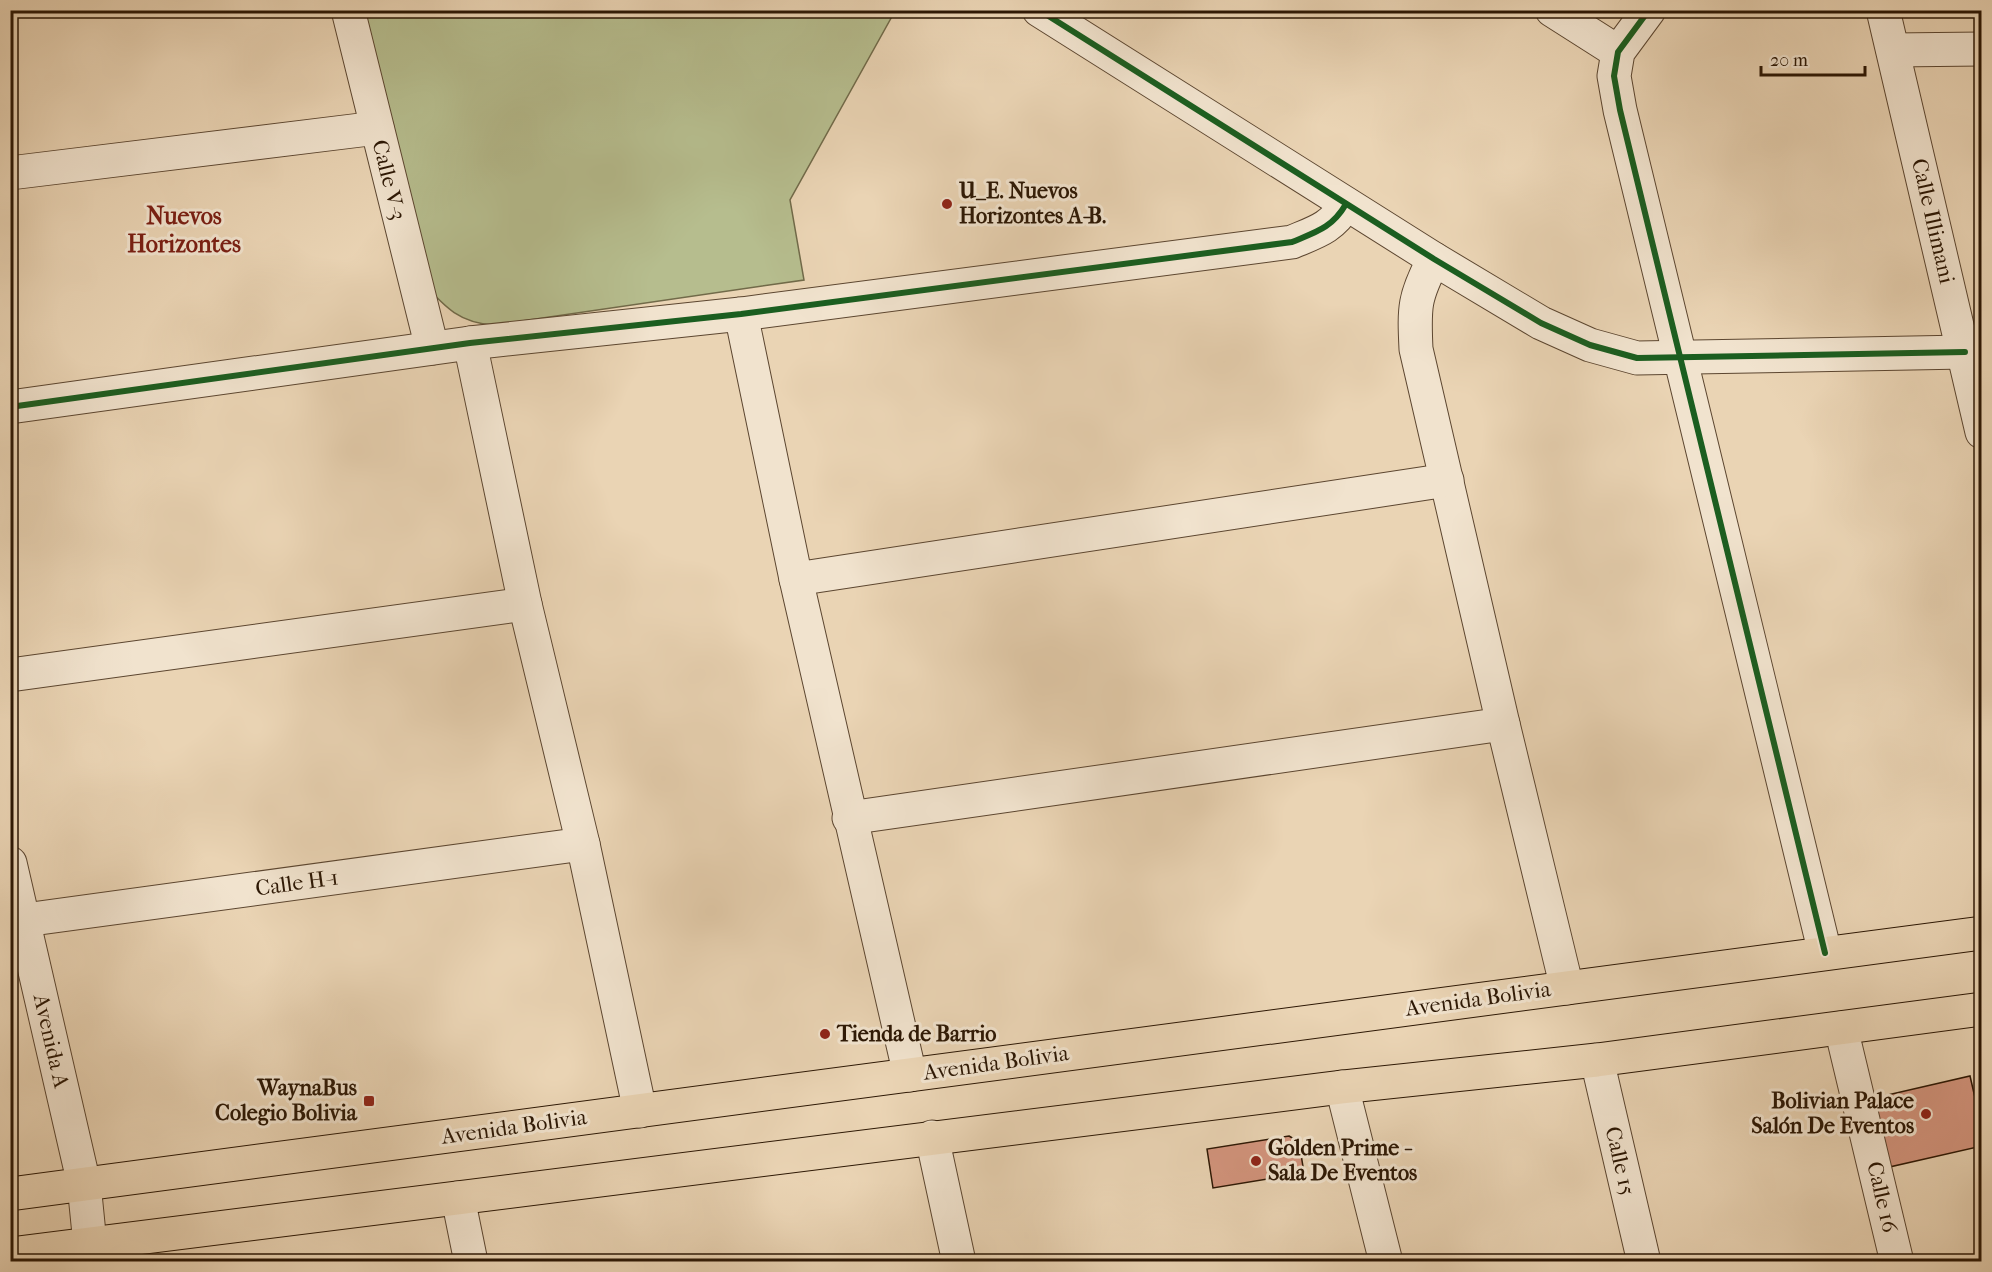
<svg xmlns="http://www.w3.org/2000/svg" width="1992" height="1272" font-family="'IM FELL French Canon',serif">
<style>
.green{fill:#b6bd8e;stroke:#716a49;stroke-width:1.5}
.building{fill:#d4957e;stroke:#2c1704;stroke-width:1.5}
.lines{fill:none;stroke-linecap:round;stroke-linejoin:round}
.minor-casing{stroke:#5c4630;stroke-width:35}
.tertiary-casing{stroke:#5c4630;stroke-width:35}
.primary-casing{stroke:#2c1704;stroke-width:35}
.minor{stroke:#f1e3ce;stroke-width:33}
.tertiary{stroke:#f1e3ce;stroke-width:33}
.primary{stroke:#ead4b4;stroke-width:33}
.cycleway-casing{stroke:#f1e3ce;stroke-width:10}
.cycleway{stroke:#1b5e20;stroke-width:6}
.poi-dot{fill:#8f2418;stroke:#f1e3ce;stroke-width:2}
.labels{text-anchor:middle;dominant-baseline:central;stroke-width:6;stroke-linejoin:round;paint-order:stroke}
.street-label{font-size:22px;fill:#2c1704;stroke:#f1e3ce}
.poi-label{font-size:22px;font-weight:bold;fill:#2c1704;stroke:#f1e3ce;text-anchor:start}
.neighbourhood-label{font-size:24px;font-weight:bold;fill:#7a1f14;stroke:#f1e3ce}
</style>
<rect width="100%" height="100%" fill="#ead4b4"/>
<filter id="stains"><feTurbulence type="fractalNoise" baseFrequency=".00333" numOctaves="4"/><feColorMatrix values="0 0 0 0 .2 0 0 0 0 .09 0 0 0 0 .02 0 0 0 .5 -.17"/></filter>
<radialGradient id="worn" r=".72"><stop offset=".6" stop-color="#630" stop-opacity="0"/><stop offset="1" stop-color="#630" stop-opacity=".3"/></radialGradient>
<path class="green" d="M359 11H895L790 200 804 280 494 325C459 323 445 307 422 282Z"/>
<g class="building">
<polygon points="1970,1076 1982,1128 1982,1146 1885,1168 1870,1099"/>
<polygon points="1289,1136 1299,1142 1304,1173 1213,1188 1207,1149"/>
</g>
<g class="lines">
<g class="minor-casing">
<g id="minor">
<polyline points="348,10 432,348"/>
<polyline points="1039,10 1434,259 1541,323 1590,345 1637,358 1965,352"/>
<polyline points="1552,10 1618,52"/>
<polyline points="1649,10 1618,52 1614,76 1620,110 1825,953"/>
<polyline points="1883,10 1982,432"/>
<polyline points="1893,50 1982,49"/>
<polyline points="10,173 377,128"/>
<path d="M1434 259C1414 297 1414 307 1416 349L1503 724 1567 988"/>
<polyline points="741,314 796,579 910,1075"/>
<polyline points="470,343 525,604 583,844 640,1111"/>
<path d="M10 407 470 343 741 314 1292 242C1316 232 1332 228 1346 204"/>
<polyline points="796,579 1447,480"/>
<polyline points="10,675 525,604"/>
<polyline points="849,818 1503,724"/>
<polyline points="10,922 583,844"/>
<polyline points="1841,1028 1897,1262"/>
<polyline points="1597,1060 1644,1262"/>
<polyline points="1342,1087 1386,1262"/>
<polyline points="932,1137 959,1262"/>
<polyline points="458,1198 471,1262"/>
</g>
</g>
<g class="tertiary-casing">
<polyline id="tertiary" points="10,863 84,1184 90,1244"/>
</g>
<g class="primary-casing">
<g id="primary">
<polyline points="10,1194 1982,933"/>
<polyline points="10,1254 1342,1087 1597,1060 1982,1009"/>
</g>
</g>
<use href="#minor" class="minor"/>
<use href="#tertiary" class="tertiary"/>
<use href="#primary" class="primary"/>
<g class="cycleway-casing">
<g id="cycleway">
<polyline points="1039,10 1434,259 1541,323 1590,345 1637,358 1965,352"/>
<polyline points="1649,10 1618,52 1614,76 1620,110 1825,953"/>
<path d="M10 407 470 343 741 314 1292 242C1316 232 1332 228 1346 204"/>
</g>
</g>
<use href="#cycleway" class="cycleway"/>
</g>
<g class="poi-dot">
<circle cx="947" cy="204" r="6"/>
<circle cx="825" cy="1034" r="6"/>
<rect x="363" y="1095" width="12" height="12" rx="3"/>
<circle cx="1926" cy="1114" r="6"/>
<circle cx="1256" cy="1161" r="6"/>
</g>
<g class="labels">
<g class="street-label">
<text transform="translate(389 180) rotate(76)">Calle V-3</text>
<text transform="translate(1933 221) rotate(77)">Calle Illimani</text>
<text transform="translate(297 883) rotate(-8)">Calle H-1</text>
<text transform="translate(1478 999) rotate(-8)">Avenida Bolivia</text>
<text transform="translate(51 1041) rotate(77)">Avenida A</text>
<text transform="translate(996 1063) rotate(-8)">Avenida Bolivia</text>
<text transform="translate(514 1127) rotate(-8)">Avenida Bolivia</text>
<text transform="translate(1620 1161) rotate(77)">Calle 15</text>
<text transform="translate(1882 1197) rotate(77)">Calle 16</text>
</g>
<g class="poi-label">
<text x="959" y="191">U_E. Nuevos<tspan x="959" dy="25">Horizontes A-B.</tspan></text>
<text x="837" y="1034">Tienda de Barrio</text>
<text x="357" y="1088" text-anchor="end">WaynaBus<tspan x="357" dy="25">Colegio Bolivia</tspan></text>
<text x="1914" y="1101" text-anchor="end">Bolivian Palace<tspan x="1914" dy="25">Salón De Eventos</tspan></text>
<text x="1268" y="1148">Golden Prime -<tspan x="1268" dy="25">Sala De Eventos</tspan></text>
</g>
<g class="neighbourhood-label">
<text x="184" y="216">Nuevos<tspan x="184" dy="28">Horizontes</tspan></text>
</g>
</g>
<rect width="1992" height="1272" fill="none" stroke="#ead4b4" stroke-width="36"/>
<rect x="12" y="12" width="1968" height="1248" fill="none" stroke="#2c1704" stroke-width="3"/>
<rect x="18" y="18" width="1956" height="1236" fill="none" stroke="#2c1704" stroke-width="1.5"/>
<path d="M1761 66v9h104v-9" fill="none" stroke="#2c1704" stroke-width="3"/>
<text x="1770" y="66" font-size="18" fill="#2c1704" stroke="#f1e3ce" stroke-width="4.5" paint-order="stroke">20 m</text>
<rect width="100%" height="100%" filter="url(#stains)"/>
<rect width="100%" height="100%" fill="url(#worn)"/>
</svg>
